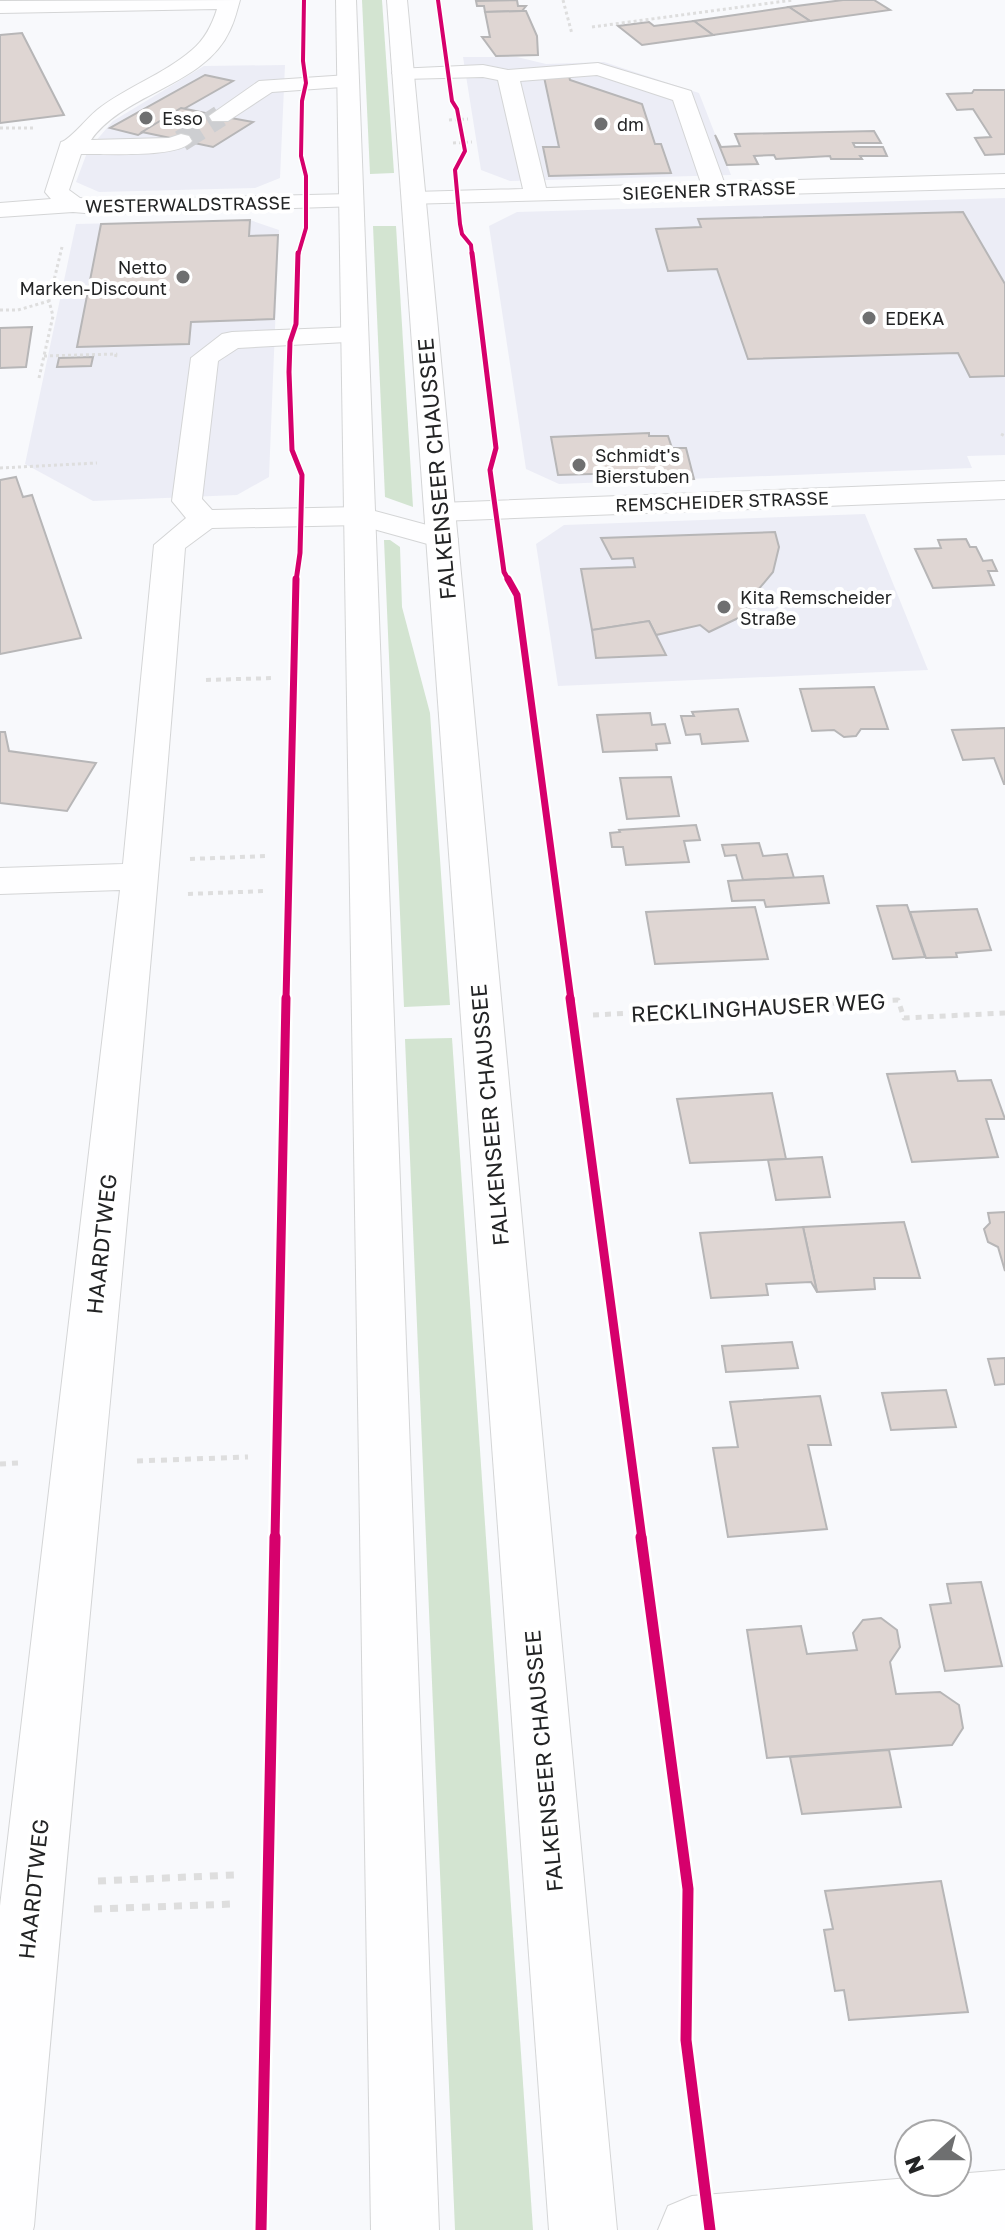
<svg xmlns="http://www.w3.org/2000/svg" width="1005" height="2230" font-family="'Golos Text',sans-serif">
<style>
.built{fill:#ecedf6}
.green{fill:#d3e4d1}
.building{fill:#dfd6d3;stroke:#b7b6b7;stroke-width:2}
.lines{fill:none;stroke-linecap:round;stroke-linejoin:round}
.minor-tunnel{stroke:#cdced1;stroke-width:22;stroke-dasharray:22 11;stroke-linecap:butt}
.minor-casing{stroke:#d4d5d6;stroke-width:2}
.major-casing{stroke:#d4d5d6;stroke-width:2}
.path-far3{stroke:#dedede;stroke-width:3;stroke-dasharray:3 3;stroke-linecap:butt}
.path-far2{stroke:#dedede;stroke-width:4;stroke-dasharray:5 5;stroke-linecap:butt}
.path-far1{stroke:#dedede;stroke-width:5;stroke-dasharray:6 6;stroke-linecap:butt}
.path{stroke:#dedede;stroke-width:7;stroke-dasharray:8 8;stroke-linecap:butt}
.minor{fill:#fefeff;fill-rule:evenodd}
.major{fill:#fefeff;fill-rule:evenodd}
.cycleway-far4-casing{stroke:#fff;stroke-width:7}
.cycleway-far3-casing{stroke:#fff;stroke-width:8}
.cycleway-far2-casing{stroke:#fff;stroke-width:11}
.cycleway-far1-casing{stroke:#fff;stroke-width:14}
.cycleway-casing{stroke:#fff;stroke-width:16}
.cycleway-far4{stroke:#d6006c;stroke-width:4}
.cycleway-far3{stroke:#d6006c;stroke-width:5}
.cycleway-far2{stroke:#d6006c;stroke-width:7}
.cycleway-far1{stroke:#d6006c;stroke-width:9}
.cycleway{stroke:#d6006c;stroke-width:11}
.poi-dot{fill:#6e6f70;stroke:#fff;stroke-width:3}
.labels{text-anchor:middle;dominant-baseline:central;stroke-width:8;stroke-linejoin:round;paint-order:stroke}
.far-poi-label{font-size:18px;fill:#232425;stroke:#fff;text-anchor:start}
.far-street-label{font-size:18px;fill:#232425;stroke:#fff}
.street-label{font-size:22px;fill:#232425;stroke:#fff}
</style>
<rect width="100%" height="100%" fill="#f8f9fc"/>
<g class="built">
<polygon points="463,57 517,57 546,64 604,62 699,93 731,175 510,181 481,170"/>
<polygon points="285,65 280,178 255,188 99,192 76,182 88,150 113,121 204,66"/>
<polygon points="1005,198 1005,455 967,456 972,468 559,484 526,469 489,226 517,212"/>
<polygon points="250,220 279,230 269,477 237,495 93,501 25,464 76,224"/>
<polygon points="865,514 928,670 558,686 536,544 564,525"/>
</g>
<g class="green">
<polygon points="362,0 382,0 394,173 370,174"/>
<polygon points="373,226 396,226 413,507 385,497"/>
<polygon points="384,540 390,540 400,547 402,607 430,713 450,1005 404,1007"/>
<polygon points="452,1038 533,2230 455,2230 405,1039"/>
</g>
<g class="building">
<polygon points="517,0 518,6 526,6 522,11 485,12 484,6 477,6 476,1"/>
<polygon points="843,0 874,0 890,10 810,21 789,7"/>
<polygon points="789,7 810,21 713,35 694,21"/>
<polygon points="522,11 526,11 537,36 538,55 496,56 482,37 490,37 485,12"/>
<polygon points="694,21 713,35 642,45 618,26 649,22 654,26"/>
<polygon points="22,33 64,115 0,123 0,35"/>
<polygon points="205,75 233,81 138,135 110,128"/>
<polygon points="569,76 570,80 642,104 655,144 661,144 671,173 549,176 543,147 559,147 544,77"/>
<polygon points="974,90 1005,90 1005,154 985,155 975,138 991,137 973,109 957,110 947,94 972,93"/>
<polygon points="181,108 220,116 253,122 213,147 142,132"/>
<polygon points="874,131 881,143 853,143 855,147 883,147 887,156 860,156 862,159 831,159 830,156 776,159 774,155 754,156 758,164 727,165 715,135 721,147 740,146 735,134"/>
<polygon points="963,212 1005,284 1005,376 970,377 958,353 748,359 717,269 668,271 656,229 701,227 698,219"/>
<polygon points="250,220 249,236 278,235 274,319 191,322 189,344 77,347 101,224"/>
<polygon points="32,327 26,367 0,368 0,328"/>
<polygon points="93,357 91,366 57,367 59,358"/>
<polygon points="649,433 649,436 668,436 672,448 686,448 694,479 630,481 627,473 558,475 551,437"/>
<polygon points="16,477 23,497 32,495 81,638 0,654 0,480"/>
<polygon points="775,532 779,547 773,572 753,596 740,606 753,611 709,632 700,625 656,635 649,621 592,630 581,569 635,567 633,558 612,559 601,538"/>
<polygon points="966,539 970,547 976,547 983,561 992,560 997,571 988,571 994,585 933,588 915,549 941,548 938,540"/>
<polygon points="649,621 666,655 596,658 592,630"/>
<polygon points="874,687 888,729 861,729 856,736 844,737 834,730 812,731 800,689"/>
<polygon points="738,709 748,741 702,744 700,734 686,735 681,716 694,716 692,712"/>
<polygon points="650,713 652,725 665,724 670,743 656,744 657,750 603,752 597,715"/>
<polygon points="1005,728 1005,784 1004,784 994,758 963,760 952,730"/>
<polygon points="0,732 5,732 9,751 96,763 67,811 0,803"/>
<polygon points="671,777 679,816 627,819 620,778"/>
<polygon points="696,825 700,840 684,841 689,862 626,865 623,847 612,847 610,833 620,832 619,830"/>
<polygon points="759,843 763,856 787,854 794,878 743,880 736,855 725,856 722,845"/>
<polygon points="823,876 829,903 766,907 764,900 732,901 728,881"/>
<polygon points="907,905 925,957 893,959 877,906"/>
<polygon points="755,907 768,959 655,964 646,912"/>
<polygon points="977,909 991,950 956,953 957,957 926,958 910,912"/>
<polygon points="955,1071 958,1081 991,1080 1005,1119 986,1119 998,1157 912,1162 887,1074"/>
<polygon points="772,1093 786,1159 690,1163 677,1099"/>
<polygon points="822,1157 830,1197 776,1200 768,1160"/>
<polygon points="1005,1212 1005,1271 998,1247 988,1242 984,1229 990,1223 988,1213"/>
<polygon points="904,1222 920,1278 874,1278 875,1289 817,1292 803,1227"/>
<polygon points="803,1227 817,1292 811,1282 766,1284 768,1295 711,1298 700,1233"/>
<polygon points="792,1342 798,1368 726,1372 722,1346"/>
<polygon points="1005,1358 1005,1384 995,1385 988,1359"/>
<polygon points="946,1390 956,1427 891,1430 882,1393"/>
<polygon points="820,1396 831,1445 808,1445 827,1529 728,1537 713,1448 738,1447 730,1402"/>
<polygon points="981,1582 1002,1666 945,1671 930,1605 951,1603 947,1584"/>
<polygon points="881,1618 897,1630 900,1647 890,1662 896,1694 940,1692 959,1705 963,1728 952,1745 767,1758 747,1630 801,1626 807,1654 857,1650 853,1633 863,1620"/>
<polygon points="889,1750 901,1807 802,1814 790,1757"/>
<polygon points="941,1881 968,2012 849,2020 844,1990 835,1991 824,1930 833,1929 825,1891"/>
</g>
<g class="lines">
<polyline class="minor-tunnel" points="181,141 220,116"/>
<g class="minor-casing">
<g id="minor">
<path d="M240 0C237 10 235 20 230 30 205 86 125 92 91 140L169 138 181 134 189 136 192 141C178 159 105 153 81 154L69 190 80 198 97 200 351 194 359 196 363 201 359 206 97 214 73 212 0 217V203L51 199 45 192 61 142C70 140 87 118 97 110 126 87 163 75 192 50 205 39 212 25 217 9L0 13V1Z"/>
<path d="M598 63 691 91 724 182 1005 174V188L406 204 402 199 406 194 414 192 523 189 498 80 483 77 403 79 396 77 392 73 396 69 483 65 508 70ZM597 75 673 100 701 183 546 188 520 81Z"/>
<polygon points="348,75 356,76 359,81 356,86 272,92 228,121 212,121 209,116 259,81"/>
<path d="M355 327 365 329 368 335 365 341 238 348 218 361 202 499 212 510 360 507 453 532 458 539 453 546 442 548 359 525 212 528 185 548C142 1108 82 1666 34 2226L33 2230H0V1906L120 890 0 894V868L123 864 154 545 186 518 172 501 191 358 222 334 232 332Z"/>
<polygon points="1005,481 1005,499 440,521 429,519 425,512 429,505 440,503"/>
<polygon points="1005,2170 1005,2230 658,2230 668,2206 692,2196 909,2178 909,2182 957,2182 957,2174"/>
</g>
</g>
<g class="major-casing">
<g id="major">
<polygon points="336,0 356,0 439,2230 371,2230"/>
<polygon points="387,0 407,0 617,2230 549,2230"/>
</g>
</g>
<g class="path-far3">
<polyline points="563,0 572,34"/>
<polyline points="592,27 793,0"/>
<polyline points="449,120 468,119"/>
<polyline points="0,128 33,128"/>
<polyline points="453,143 472,142"/>
<polyline points="0,310 18,310 49,301"/>
<polyline points="44,356 116,354 115,360"/>
<polyline points="39,378 53,316 49,301 62,247"/>
<polyline points="1001,434 1005,436"/>
<polyline points="0,468 97,463"/>
</g>
<g class="path-far2">
<polyline points="206,680 274,678"/>
<polyline points="190,859 267,856"/>
<polyline points="188,894 266,891"/>
</g>
<g class="path-far1">
<polyline points="593,1015 898,1000 904,1018 1005,1013"/>
<polyline points="137,1461 248,1457"/>
<polyline points="0,1464 19,1463"/>
</g>
<g class="path">
<polyline points="98,1881 234,1875"/>
<polyline points="94,1909 233,1904"/>
</g>
<use href="#minor" class="minor"/>
<use href="#major" class="major"/>
<g class="cycleway-far4-casing">
<g id="cycleway-far4">
<polyline points="438,0 452,101 457,109 465,151 455,170 460,224 462,234 471,245 472,255"/>
<polyline points="298,255 306,228 306,176 301,156 302,101 306,83 303,61 304,0"/>
</g>
</g>
<g class="cycleway-far3-casing">
<g id="cycleway-far3">
<polyline points="472,253 496,448 490,470 504,572 509,581"/>
<polyline points="296,581 300,553 302,475 292,450 289,372 290,342 296,324 298,253"/>
</g>
</g>
<g class="cycleway-far2-casing">
<g id="cycleway-far2">
<polyline points="508,579 517,595 571,1000"/>
<polyline points="286,1000 296,579"/>
</g>
</g>
<g class="cycleway-far1-casing">
<g id="cycleway-far1">
<polyline points="570,998 642,1539"/>
<polyline points="275,1539 286,998"/>
</g>
</g>
<g class="cycleway-casing">
<g id="cycleway">
<polyline points="641,1537 688,1889 686,2040 710,2230"/>
<polyline points="261,2230 275,1537"/>
</g>
</g>
<use href="#cycleway-far4" class="cycleway-far4"/>
<use href="#cycleway-far3" class="cycleway-far3"/>
<use href="#cycleway-far2" class="cycleway-far2"/>
<use href="#cycleway-far1" class="cycleway-far1"/>
<use href="#cycleway" class="cycleway"/>
</g>
<g class="poi-dot">
<circle cx="146" cy="118" r="8"/>
<circle cx="601" cy="124" r="8"/>
<circle cx="183" cy="277" r="8"/>
<circle cx="869" cy="318" r="8"/>
<circle cx="579" cy="465" r="8"/>
<circle cx="724" cy="607" r="8"/>
</g>
<g class="labels">
<g class="far-poi-label">
<text x="162" y="118">Esso</text>
<text x="617" y="124">dm</text>
<text x="167" y="267" text-anchor="end">Netto<tspan x="167" dy="21">Marken-Discount</tspan></text>
<text x="885" y="318">EDEKA</text>
<text x="595" y="455">Schmidt's<tspan x="595" dy="21">Bierstuben</tspan></text>
<text x="740" y="597">Kita Remscheider<tspan x="740" dy="21">Straße</tspan></text>
</g>
<g class="far-street-label">
<text transform="translate(709 190) rotate(-2)">SIEGENER STRASSE</text>
<text transform="translate(188 204) rotate(-1)">WESTERWALDSTRASSE</text>
<text transform="translate(722 501) rotate(-2)">REMSCHEIDER STRASSE</text>
</g>
<g class="street-label">
<text transform="translate(436 469) rotate(-95)">FALKENSEER CHAUSSEE</text>
<text transform="translate(758 1007) rotate(-3)">RECKLINGHAUSER WEG</text>
<text transform="translate(489 1115) rotate(-95)">FALKENSEER CHAUSSEE</text>
<text transform="translate(101 1244) rotate(-84)">HAARDTWEG</text>
<text transform="translate(543 1761) rotate(-95)">FALKENSEER CHAUSSEE</text>
<text transform="translate(33 1889) rotate(-84)">HAARDTWEG</text>
</g>
</g>
<g transform="translate(933 2158) rotate(249)"><circle r="38" fill="#ffffff" stroke="#a7a7a8" stroke-width="2"/>
<path d="M0-6L14 30L0 20L-14 30Z" fill="#6e6f70"/>
<text y="-12" font-size="22" font-weight="bold" text-anchor="middle" fill="#232425">N</text>
</g>
</svg>
